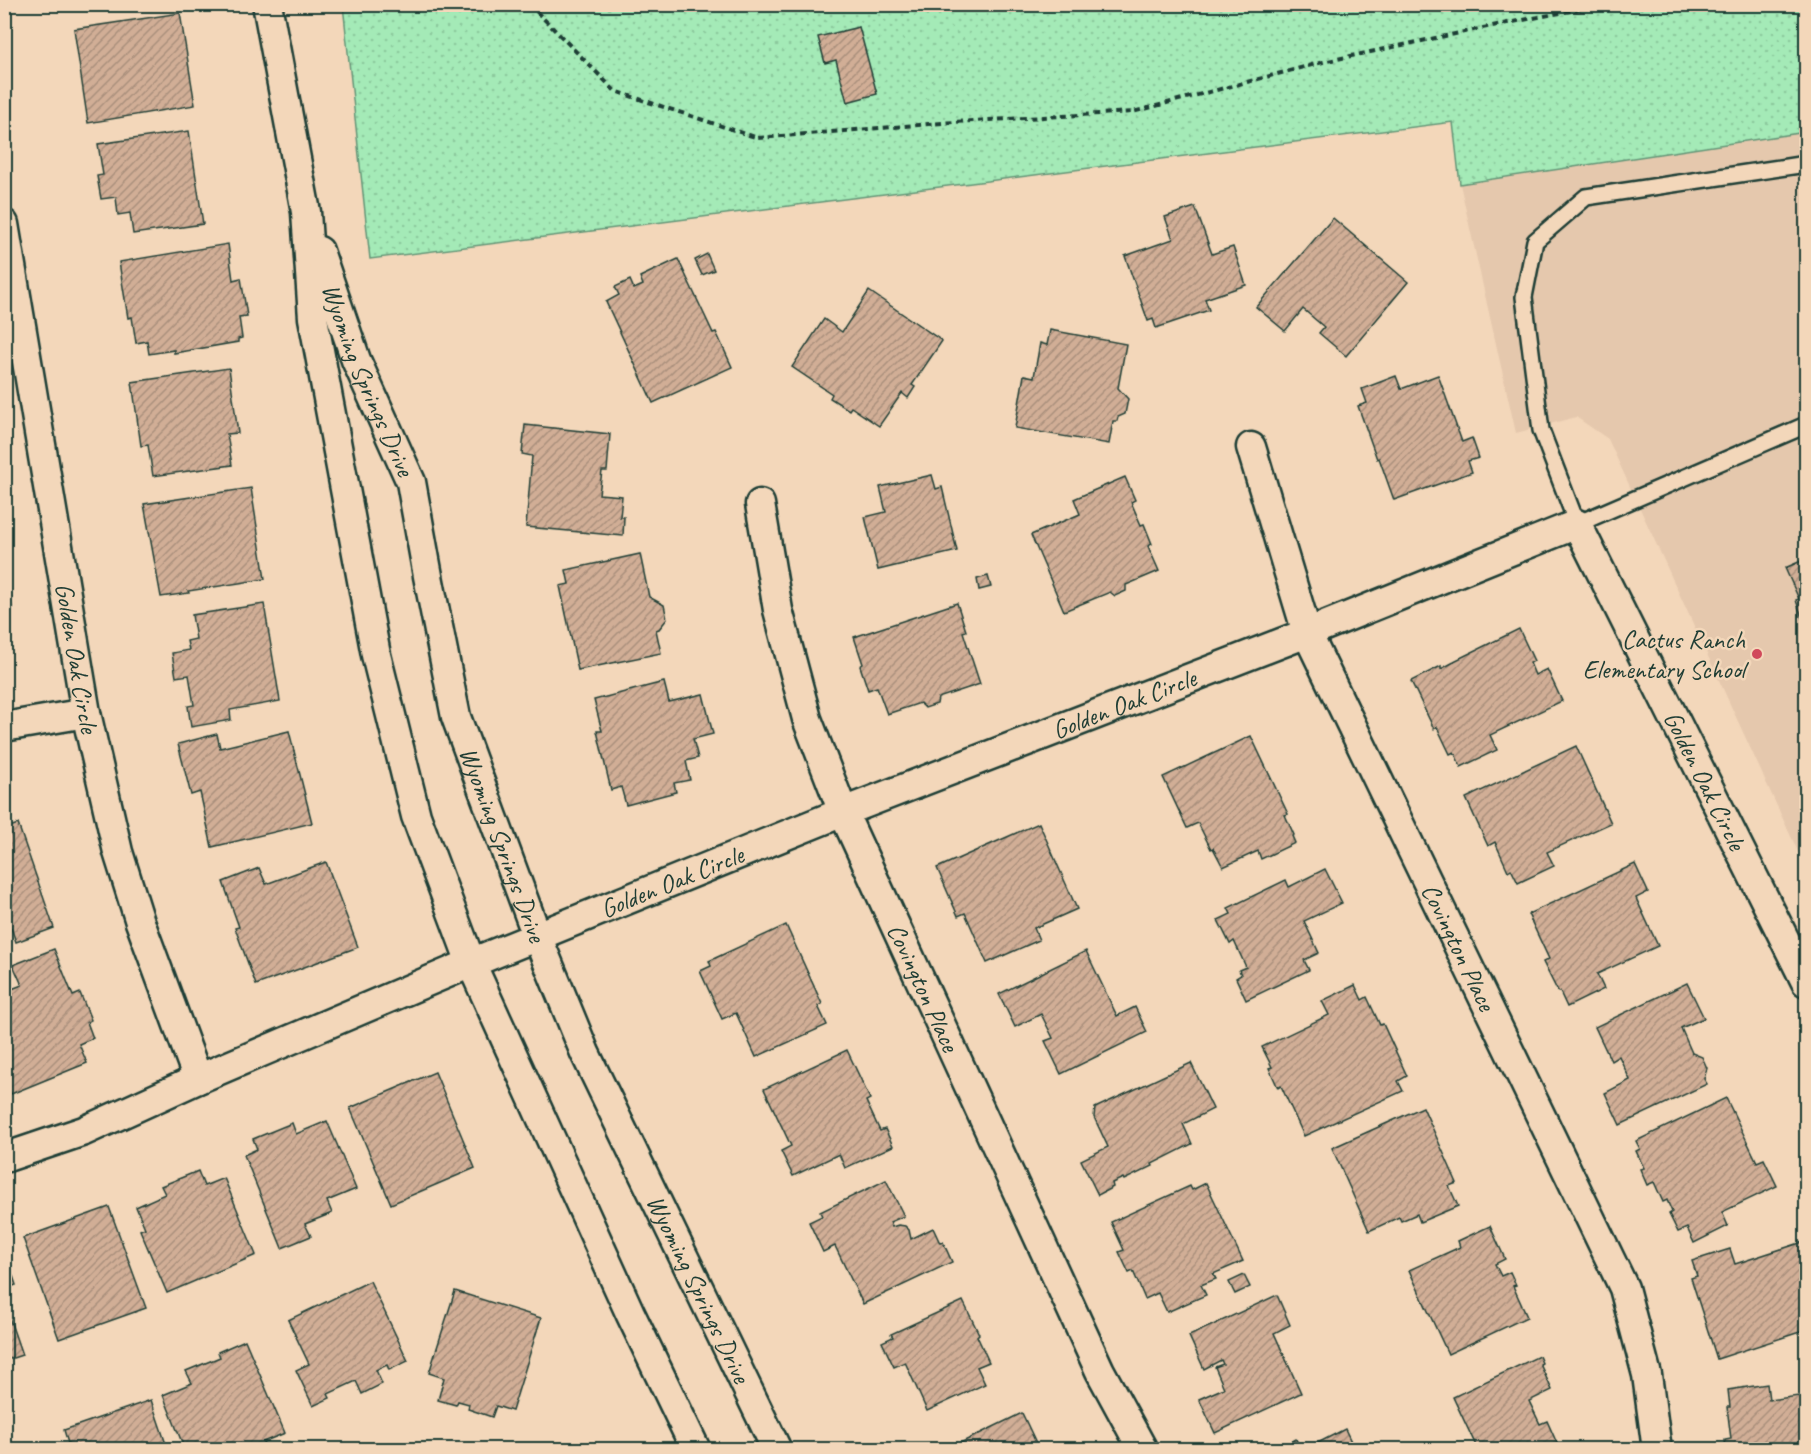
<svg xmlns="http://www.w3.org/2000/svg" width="1811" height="1454" font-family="Caveat,sans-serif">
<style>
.built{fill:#e5c8ad}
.grass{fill:url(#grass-dots);stroke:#629476;stroke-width:1.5}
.building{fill:url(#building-hatch);stroke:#1f3d34;stroke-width:1.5}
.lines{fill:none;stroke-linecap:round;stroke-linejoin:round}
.service-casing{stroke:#1f3d34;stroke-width:20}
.minor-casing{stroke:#1f3d34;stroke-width:33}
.path{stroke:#1f3d34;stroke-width:4;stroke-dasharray:6 4.5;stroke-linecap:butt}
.service{stroke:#f3d7ba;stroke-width:15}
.minor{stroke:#f3d7ba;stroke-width:28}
.poi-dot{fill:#d1495b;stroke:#f3d7ba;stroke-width:2}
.labels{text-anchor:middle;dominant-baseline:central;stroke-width:5;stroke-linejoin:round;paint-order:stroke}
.street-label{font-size:26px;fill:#1f3d34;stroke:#f3d7ba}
.poi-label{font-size:26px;fill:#1f3d34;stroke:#f3d7ba;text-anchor:end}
</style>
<defs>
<pattern id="grass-dots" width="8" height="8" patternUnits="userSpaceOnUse" patternTransform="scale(1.5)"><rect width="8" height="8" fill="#a4eab7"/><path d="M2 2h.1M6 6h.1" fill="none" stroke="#8dca9e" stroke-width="1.8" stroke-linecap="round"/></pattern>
<pattern id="building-hatch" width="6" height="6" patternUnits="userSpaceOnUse" patternTransform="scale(1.5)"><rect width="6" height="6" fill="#d1ae96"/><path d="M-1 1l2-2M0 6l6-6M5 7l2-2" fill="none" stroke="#a98f7b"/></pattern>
</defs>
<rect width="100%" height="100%" fill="#f3d7ba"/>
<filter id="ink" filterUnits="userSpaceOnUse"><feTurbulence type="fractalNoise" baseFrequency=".0167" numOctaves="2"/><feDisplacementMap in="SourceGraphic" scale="12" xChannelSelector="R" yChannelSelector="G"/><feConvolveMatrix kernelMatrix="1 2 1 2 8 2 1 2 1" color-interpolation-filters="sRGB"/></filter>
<g filter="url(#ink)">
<polygon class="built" points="1806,132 1806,869 1608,439 1576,417 1516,433 1460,184"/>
<polygon class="grass" points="343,5 1806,5 1806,132 1460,184 1453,122 370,259"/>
<g class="building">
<polygon points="180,13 195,105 88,123 74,29"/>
<polygon points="859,27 877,94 847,102 836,60 825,63 818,37"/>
<polygon points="189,131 203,224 133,234 130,213 118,215 116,197 101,199 97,176 103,175 98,144"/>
<polygon points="1195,207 1212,254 1233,247 1246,285 1205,299 1209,310 1156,328 1153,319 1148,321 1125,256 1173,239 1165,217"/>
<polygon points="1333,218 1408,282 1346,356 1319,333 1324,327 1303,309 1285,331 1256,307"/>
<polygon points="228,244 233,280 241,278 247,316 239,317 242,338 238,339 238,342 174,353 174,350 149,354 147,341 136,343 132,317 128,318 119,262"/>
<polygon points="707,254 714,270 702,275 695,260"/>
<polygon points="678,259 713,333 716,332 732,367 653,403 606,302 619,295 615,287 630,280 634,289 643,285 640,277"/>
<polygon points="869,291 942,341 912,385 915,387 908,398 902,393 879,426 851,407 849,410 830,398 832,394 792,367 824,319 842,332"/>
<polygon points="1050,330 1126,344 1118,388 1128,399 1125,414 1118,417 1117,421 1113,421 1109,444 1015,428 1024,375 1034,377 1040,343 1047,345"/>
<polygon points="229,368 238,433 227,434 232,465 153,476 148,445 141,446 132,382"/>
<polygon points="1438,375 1462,442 1472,438 1479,458 1468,461 1472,472 1394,500 1379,458 1377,459 1358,406 1367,403 1362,389 1396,376 1401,389"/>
<polygon points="525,425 610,434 607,471 602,471 599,494 622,496 620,517 624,517 623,536 526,527 532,456 522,454"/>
<polygon points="932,475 936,489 942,487 957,551 878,570 865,517 886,512 880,487"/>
<polygon points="1125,477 1135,500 1131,502 1141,525 1144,524 1152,544 1148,546 1159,571 1126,585 1126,591 1115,596 1110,592 1064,611 1031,535 1080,514 1074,499"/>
<polygon points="251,488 265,579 188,591 189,593 161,597 144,504"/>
<polygon points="5,553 12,608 4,608 4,553"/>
<polygon points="640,554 649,597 664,605 667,619 659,629 656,630 661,653 578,670 560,586 569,584 566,570"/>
<polygon points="1806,559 1806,630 1796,600 1799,599 1785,568"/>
<polygon points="988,576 991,587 979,590 977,579"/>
<polygon points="957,603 966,631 963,632 980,684 938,698 937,704 925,708 920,703 887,714 877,687 868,690 860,666 863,664 854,637"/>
<polygon points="264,604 280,701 230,710 231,720 191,727 188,706 194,705 189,675 176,677 172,653 189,650 187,641 196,639 192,615"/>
<polygon points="1519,629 1534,661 1530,663 1535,675 1547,669 1562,701 1490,735 1497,750 1461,767 1454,752 1450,754 1437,727 1434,729 1411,681 1441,666 1441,669 1454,662 1454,661"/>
<polygon points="664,682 669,702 703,694 713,734 693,739 698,758 686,761 690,780 674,783 676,792 626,805 621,787 611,790 597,731 602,731 594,700"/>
<polygon points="289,731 312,823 212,847 200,792 191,795 178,744 217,734 220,748"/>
<polygon points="1251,736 1288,814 1285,815 1294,835 1292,836 1295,843 1261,859 1258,851 1223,867 1213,848 1211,849 1198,823 1187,828 1163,777"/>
<polygon points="1576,746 1611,823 1547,852 1554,866 1518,883 1511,869 1508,871 1495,842 1488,846 1466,798"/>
<polygon points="1039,823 1077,909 1034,928 1039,940 987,963 965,913 958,916 937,868"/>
<polygon points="18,824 54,928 16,942 10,925 4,927 4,829"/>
<polygon points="326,862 358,947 256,985 235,928 239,927 223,882 259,868 266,884"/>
<polygon points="1635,864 1648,892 1636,898 1658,946 1597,974 1604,989 1567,1007 1560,992 1558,992 1543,962 1549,959 1528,914"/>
<polygon points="1325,869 1342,903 1304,921 1319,953 1304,960 1309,970 1246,1000 1236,978 1241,975 1239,970 1246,967 1234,941 1230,944 1218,920 1231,914 1228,908 1286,880 1289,887"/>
<polygon points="786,925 822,1004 818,1006 827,1025 756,1057 736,1013 722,1019 700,971 711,966 709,961"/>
<polygon points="54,949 73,996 80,993 91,1020 87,1022 93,1038 79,1044 87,1063 11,1094 4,1079 4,992 22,985 13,965"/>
<polygon points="1086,951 1117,1016 1135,1007 1147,1032 1061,1074 1045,1041 1053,1038 1041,1014 1015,1027 999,994"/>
<polygon points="1687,983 1704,1018 1681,1028 1692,1053 1702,1057 1707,1068 1704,1079 1707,1084 1620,1125 1605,1093 1630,1080 1619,1056 1611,1061 1595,1027"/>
<polygon points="1355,985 1362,1000 1367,997 1380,1025 1383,1024 1407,1076 1398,1081 1403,1091 1304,1136 1281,1086 1278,1088 1269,1068 1272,1067 1262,1047 1329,1015 1322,1001"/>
<polygon points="847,1050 870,1099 866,1101 880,1131 885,1129 893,1146 845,1168 839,1154 793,1176 781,1151 791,1146 764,1089"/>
<polygon points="1191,1063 1213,1109 1183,1124 1192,1144 1152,1164 1153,1166 1124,1180 1123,1178 1112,1183 1113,1187 1098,1195 1081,1160 1108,1147 1094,1117 1095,1108"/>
<polygon points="435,1072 475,1168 391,1204 350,1108"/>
<polygon points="1726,1098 1757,1162 1764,1159 1777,1186 1722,1212 1728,1226 1694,1243 1687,1228 1678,1232 1669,1214 1672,1212 1667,1200 1663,1202 1654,1182 1647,1185 1640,1169 1644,1168 1636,1151 1640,1149 1636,1141"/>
<polygon points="1423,1107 1457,1183 1449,1186 1458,1206 1420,1222 1417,1214 1401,1221 1399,1217 1369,1231 1332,1148"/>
<polygon points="327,1121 356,1189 327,1201 332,1213 305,1224 311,1236 282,1248 244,1155 257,1149 253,1139 292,1123 296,1134"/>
<polygon points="198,1171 204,1186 224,1178 256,1255 167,1293 140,1230 145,1228 136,1207 165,1194 161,1186"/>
<polygon points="886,1180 904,1216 890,1222 892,1227 898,1225 905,1226 909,1230 911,1239 933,1228 940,1243 943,1242 952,1262 863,1304 835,1246 823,1252 809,1222 822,1216 820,1212"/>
<polygon points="1206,1183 1243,1261 1213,1274 1216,1279 1201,1285 1206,1295 1167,1312 1158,1293 1145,1299 1133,1271 1129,1273 1119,1252 1124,1250 1111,1222 1190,1186 1192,1190"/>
<polygon points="109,1207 146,1308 59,1339 23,1238"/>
<polygon points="1490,1226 1505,1259 1495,1264 1501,1276 1510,1272 1516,1285 1513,1286 1527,1317 1448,1354 1409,1270 1460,1247 1458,1241"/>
<polygon points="1806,1241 1806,1330 1717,1359 1691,1278 1697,1276 1692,1261 1730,1249 1735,1264"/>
<polygon points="4,1249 16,1285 4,1289"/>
<polygon points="1244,1275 1250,1287 1235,1294 1229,1282"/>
<polygon points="370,1281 408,1361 389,1370 387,1365 376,1370 382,1384 362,1394 356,1381 328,1394 330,1398 313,1406 296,1370 309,1364 288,1320"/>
<polygon points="455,1291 541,1318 512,1411 496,1406 492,1417 468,1409 469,1404 458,1401 456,1405 438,1400 444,1378 429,1373"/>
<polygon points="1277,1295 1290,1325 1274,1333 1301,1393 1215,1433 1199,1399 1224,1388 1215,1367 1223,1364 1221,1360 1204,1369 1189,1336"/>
<polygon points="963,1301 979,1334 977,1336 989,1362 977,1367 985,1384 927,1411 905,1362 894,1367 882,1342 893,1337 891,1334"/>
<polygon points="4,1303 22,1355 4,1361"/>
<polygon points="245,1340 285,1433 263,1442 265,1447 259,1450 185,1450 163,1395 192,1383 186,1371 220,1357 218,1352"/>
<polygon points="1539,1356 1542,1363 1540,1364 1552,1390 1529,1401 1540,1424 1547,1421 1560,1450 1478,1450 1453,1397"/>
<polygon points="1767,1384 1769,1400 1806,1395 1806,1450 1726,1450 1725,1440 1731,1439 1727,1407 1730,1407 1728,1390"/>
<polygon points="151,1400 168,1450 70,1450 64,1430"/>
<polygon points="1022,1413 1038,1447 1034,1450 946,1450"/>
<polygon points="1345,1429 1355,1450 1304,1450"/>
<polygon points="1296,1439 1301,1450 1276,1450"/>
</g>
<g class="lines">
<g class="service-casing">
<polyline id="service" points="1806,164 1586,197 1535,241 1524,297 1541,430 1577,524 1806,425"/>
</g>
<g class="minor-casing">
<g id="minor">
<polyline points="267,4 306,212 313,318 376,655 416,816 471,963 630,1313 696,1450"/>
<path id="s1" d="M4 224 86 713 118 852 140 922 198 1079"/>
<path id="s2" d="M319 251 356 360 411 482 428 576 456 717 537 936 585 1053 777 1450"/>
<path id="s3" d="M1251 447 1307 633 1624 1288 1647 1375 1657 1450"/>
<path id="s4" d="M760 504 778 610 807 719 843 812 1100 1371 1143 1450"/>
<polyline points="4,727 86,713"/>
<path id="s5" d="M4 1158 84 1131 198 1079 471 963 843 812 1307 633 1577 524 1806 982"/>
</g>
</g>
<polyline class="path" points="529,4 615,91 758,138 954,122 1133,112 1323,62 1497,25 1607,4"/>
<use href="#service" class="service"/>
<use href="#minor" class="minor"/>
</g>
</g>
<circle class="poi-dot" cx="1757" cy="654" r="6"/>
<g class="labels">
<g class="street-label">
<text stroke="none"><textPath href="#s2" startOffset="138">Wyoming Springs Drive</textPath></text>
<text stroke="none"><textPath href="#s1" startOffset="440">Golden Oak Circle</textPath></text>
<text stroke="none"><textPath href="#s5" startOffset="1209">Golden Oak Circle</textPath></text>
<text stroke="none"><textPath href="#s5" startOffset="1983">Golden Oak Circle</textPath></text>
<text stroke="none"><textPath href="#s2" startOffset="624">Wyoming Springs Drive</textPath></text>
<text stroke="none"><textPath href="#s5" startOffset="723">Golden Oak Circle</textPath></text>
<text stroke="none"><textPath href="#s3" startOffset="543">Covington Place</textPath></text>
<text stroke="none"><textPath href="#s4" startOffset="513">Covington Place</textPath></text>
<text stroke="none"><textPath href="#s2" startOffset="1110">Wyoming Springs Drive</textPath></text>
</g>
<g class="poi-label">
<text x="1745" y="639">Cactus Ranch<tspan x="1745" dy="30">Elementary School</tspan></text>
</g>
</g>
<rect width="1811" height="1454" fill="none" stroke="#f3d7ba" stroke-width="24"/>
<rect x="12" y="12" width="1787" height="1430" fill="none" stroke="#1f3d34" stroke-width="2" filter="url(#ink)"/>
</svg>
